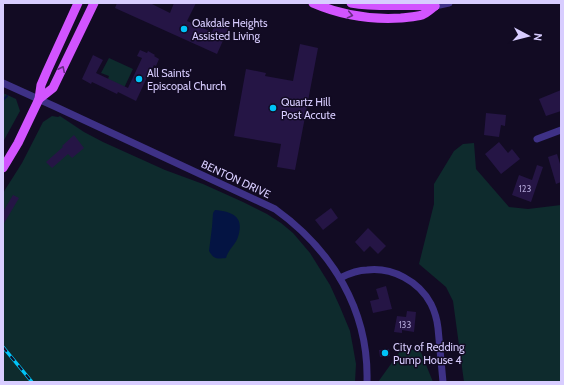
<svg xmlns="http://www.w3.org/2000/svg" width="564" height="385" font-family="Cabin,sans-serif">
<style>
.green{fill:#0e2b2d}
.water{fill:#041443}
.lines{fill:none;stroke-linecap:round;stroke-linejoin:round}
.stream{stroke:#041443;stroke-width:2}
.building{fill:#251545}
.minor{stroke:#3e3186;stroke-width:7}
.major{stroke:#d254ff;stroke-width:9}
.rail-casing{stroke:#00c3f8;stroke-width:3.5}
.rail{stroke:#120b23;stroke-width:2;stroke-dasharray:6;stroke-linecap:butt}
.oneway{stroke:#682c86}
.poi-dot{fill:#00c3f8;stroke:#120b23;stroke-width:1.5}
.labels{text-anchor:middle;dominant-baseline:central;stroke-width:3;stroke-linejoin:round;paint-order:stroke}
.number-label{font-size:9px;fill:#ab9fd0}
.poi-label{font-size:11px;fill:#d8cdff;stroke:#120b23;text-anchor:start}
.street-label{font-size:11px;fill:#d8cdff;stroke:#120b23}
</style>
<rect width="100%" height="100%" fill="#120b23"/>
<g class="green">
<polygon points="109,58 133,69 124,88 108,79 109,76 101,73"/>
<polygon points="3,93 16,99 20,111 3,142"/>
<polygon points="52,116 58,117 60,116 84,132 103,142 165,170 203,184 243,202 267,214 281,223 293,233 310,253 330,285 340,307 350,331 353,347 356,364 355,382 3,382 3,193 22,163 43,122"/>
<polygon points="474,143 476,169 509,207 528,209 561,205 561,382 464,382 453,301 446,287 419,264 434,204 434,184 454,151 463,144"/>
<polygon points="401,350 420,350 433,382 378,382"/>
</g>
<path class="water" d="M215 210C219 210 223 211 227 212 240 216 242 224 238 237 236 244 228 250 226 258 216 259 214 259 209 251L212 227 213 213Z"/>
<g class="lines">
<polyline class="stream" points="3,100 7,96"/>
</g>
<g class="building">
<polygon points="117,3 150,3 170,13 174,3 196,3 187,21 212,32 217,21 229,27 217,54 115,8"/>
<polygon points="300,44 318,48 295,170 277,167 281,144 234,136 246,69 266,73 265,76 293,81"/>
<polygon points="140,50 147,53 148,51 155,55 154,56 159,59 156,66 154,65 152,69 151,69 136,101 118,92 117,94 92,82 91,84 82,79 93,55 103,60 96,73 128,88 142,58 137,56"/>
<polygon points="561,90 561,111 546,116 539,99"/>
<polygon points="486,113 506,115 505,126 501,125 499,137 484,135"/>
<polygon points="74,135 84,148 72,158 68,154 52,168 46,162 63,147 62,146"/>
<polygon points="499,142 508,153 512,149 520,159 501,174 485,154"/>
<polygon points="557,154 561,167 561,182 556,184 548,157"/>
<polygon points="537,165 543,167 531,202 512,195 519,175 532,180"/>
<polygon points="13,195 19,198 3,225 3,212"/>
<polygon points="331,208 338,218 323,230 315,220"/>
<polygon points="368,228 386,246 378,254 370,246 364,252 355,242"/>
<polygon points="386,286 392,309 373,313 370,301 379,299 376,289"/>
<polygon points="407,311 416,312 414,332 402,330 402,333 394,332 397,316 406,317"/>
<polygon points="389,349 390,356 380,357 379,350"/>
</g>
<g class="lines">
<g class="minor">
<polyline points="435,6 449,3"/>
<path d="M3 83 56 107 275 209C332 250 369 310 367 382"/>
<polyline points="537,139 561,130"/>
<path d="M340 278C348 274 357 270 367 270 392 267 419 281 431 304 435 312 437 319 438 328L443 382"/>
</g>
<g class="major">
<path d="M313 3C341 15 370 20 401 18 408 17 416 17 422 15 427 13 431 9 435 6"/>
<path d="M351 3C379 8 407 4 435 6"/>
<polyline points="39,99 53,88 94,3"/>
<polyline points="3,168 18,143 39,99 41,85 47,71 78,3"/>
</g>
<g class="rail-casing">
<polyline id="rail" points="3,347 32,382"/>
</g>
<use href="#rail" class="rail"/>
</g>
<defs><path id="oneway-chevron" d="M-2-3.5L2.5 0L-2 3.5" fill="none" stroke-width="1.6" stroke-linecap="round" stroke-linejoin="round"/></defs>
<g class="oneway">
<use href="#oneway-chevron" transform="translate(350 15) rotate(12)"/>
<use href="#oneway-chevron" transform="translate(62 69) rotate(-64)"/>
</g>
<g class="poi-dot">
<circle cx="184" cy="29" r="4"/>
<circle cx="139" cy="79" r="4"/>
<circle cx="273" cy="108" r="4"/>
<circle cx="385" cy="353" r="4"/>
</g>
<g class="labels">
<g class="number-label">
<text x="525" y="188">123</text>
<text x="405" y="324">133</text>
</g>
<g class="poi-label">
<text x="192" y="23">Oakdale Heights<tspan x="192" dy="13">Assisted Living</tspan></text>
<text x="147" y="73">All Saints'<tspan x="147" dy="13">Episcopal Church</tspan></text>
<text x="281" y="102">Quartz Hill<tspan x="281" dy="13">Post Accute</tspan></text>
<text x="393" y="347">City of Redding<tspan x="393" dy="13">Pump House 4</tspan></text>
</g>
<g class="street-label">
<text transform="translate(236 179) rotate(25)">BENTON DRIVE</text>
</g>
</g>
<rect width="564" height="385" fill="none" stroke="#d8cdff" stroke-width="8"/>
<g transform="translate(528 36) rotate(97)" stroke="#120b23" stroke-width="3" paint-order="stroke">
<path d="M0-3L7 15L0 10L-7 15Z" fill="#d8cdff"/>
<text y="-6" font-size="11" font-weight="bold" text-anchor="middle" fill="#d8cdff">N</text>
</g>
</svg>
